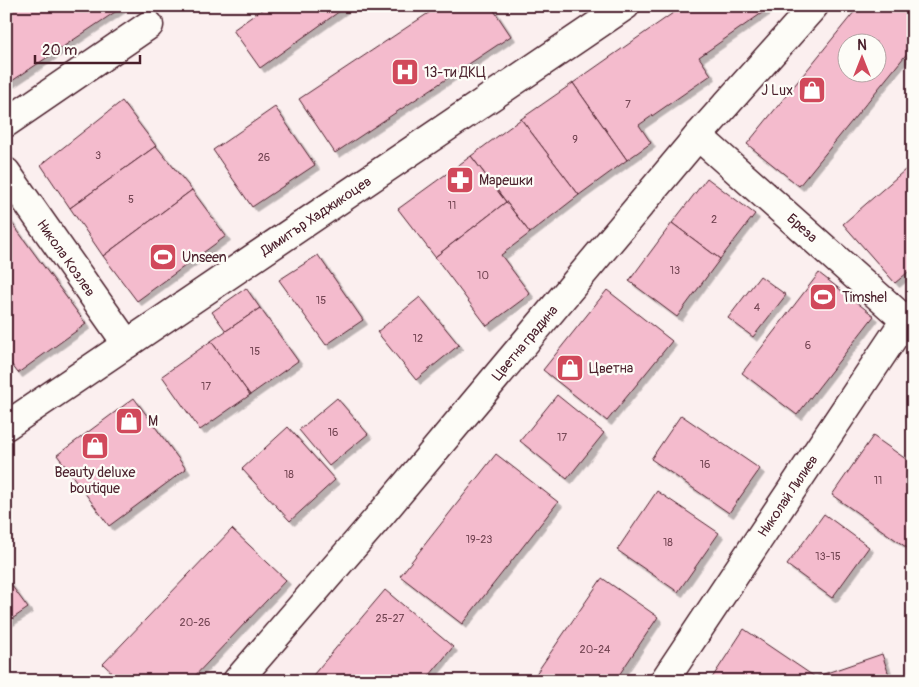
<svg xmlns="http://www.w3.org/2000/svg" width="919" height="687" font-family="Pangolin,sans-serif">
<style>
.building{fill:#f4bbcd;stroke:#4a1f2b;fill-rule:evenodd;filter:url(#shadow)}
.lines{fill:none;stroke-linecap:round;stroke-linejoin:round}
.minor-casing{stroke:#4a1f2b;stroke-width:31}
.minor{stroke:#fdfcf7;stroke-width:28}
.labels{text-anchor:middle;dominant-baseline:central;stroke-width:4.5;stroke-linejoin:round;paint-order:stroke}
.number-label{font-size:11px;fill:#744654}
.poi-label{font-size:14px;fill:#4a1f2b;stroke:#fdfcf7;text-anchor:start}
.street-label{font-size:14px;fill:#4a1f2b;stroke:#fdfcf7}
</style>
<defs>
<filter id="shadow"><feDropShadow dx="4.5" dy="4.5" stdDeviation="0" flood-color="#0004"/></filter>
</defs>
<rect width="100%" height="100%" fill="#fbefef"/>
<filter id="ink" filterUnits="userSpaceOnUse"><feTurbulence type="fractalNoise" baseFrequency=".02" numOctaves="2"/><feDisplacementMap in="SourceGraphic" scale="10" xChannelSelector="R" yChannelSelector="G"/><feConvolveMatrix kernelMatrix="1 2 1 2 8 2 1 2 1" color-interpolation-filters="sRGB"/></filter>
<g filter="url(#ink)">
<g class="building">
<polygon points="6,6 124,6 6,85"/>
<polygon points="267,6 347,6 260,68 233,30"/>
<polygon points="439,6 491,6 511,36 335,153 299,99"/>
<polygon points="683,6 772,6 699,57 711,75 639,125 651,143 627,160 573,83"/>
<path d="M859 6H913V46L799 186 747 144ZM846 42H876V72H846Z"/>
<polygon points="573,83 627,160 579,195 521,119"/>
<polygon points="122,101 156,146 70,208 41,165"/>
<polygon points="275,107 315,165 252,207 213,150"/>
<polygon points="521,119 579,195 530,233 471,156"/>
<polygon points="156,146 192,190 103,256 70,208"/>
<polygon points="471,156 506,202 435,257 398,209"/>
<polygon points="913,163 913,268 895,283 843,224"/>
<polygon points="707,178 755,214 720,259 672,223"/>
<polygon points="192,190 226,236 137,301 103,256"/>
<polygon points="506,202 530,233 501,255 530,294 487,326 435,257"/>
<polygon points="6,215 86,324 18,373 6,357"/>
<polygon points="672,223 720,259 677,317 629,281"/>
<polygon points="318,255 363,320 326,345 279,280"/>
<polygon points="819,273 874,316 797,415 742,373"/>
<polygon points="760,276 786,295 753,337 728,318"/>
<polygon points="246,288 260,308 226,331 212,312"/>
<polygon points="607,290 672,341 607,421 543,370"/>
<polygon points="420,297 459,345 416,380 377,332"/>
<polygon points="260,308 298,361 250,395 211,341"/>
<polygon points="211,341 250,395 200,430 162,376"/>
<polygon points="557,395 604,433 567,479 520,441"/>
<polygon points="134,398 186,469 109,526 57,455"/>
<polygon points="337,398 368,434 329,466 299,430"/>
<polygon points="681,415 760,469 729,513 651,459"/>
<polygon points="288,427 335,480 290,521 242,469"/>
<polygon points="873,436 913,464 913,552 832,495"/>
<polygon points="496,454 558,502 462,624 400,576"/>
<polygon points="657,491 719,533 678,592 617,550"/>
<polygon points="824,514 869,547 832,598 787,565"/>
<polygon points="232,529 286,580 190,681 121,681 103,664"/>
<polygon points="6,578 28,608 6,623"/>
<polygon points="602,578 658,617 615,681 531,681"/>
<polygon points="385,590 453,647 425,681 308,681"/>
<polygon points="744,629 815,677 882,654 891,681 710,681"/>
</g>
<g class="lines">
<g class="minor-casing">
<g id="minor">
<polyline points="6,123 149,25"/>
<polyline points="698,136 905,320"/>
<polyline points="6,172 127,344"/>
<polyline points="6,426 625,6"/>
<polyline points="237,681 383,512 698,136 814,6"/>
<polyline points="664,681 905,320 913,314"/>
</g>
</g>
<use href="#minor" class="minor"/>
</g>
</g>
<defs>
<g id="hospital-square" transform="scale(1.4375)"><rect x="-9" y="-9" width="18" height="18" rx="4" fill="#d1495b" stroke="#fdfcf7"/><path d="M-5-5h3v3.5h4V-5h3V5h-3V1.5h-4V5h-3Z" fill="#fff"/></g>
<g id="shop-square" transform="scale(1.4375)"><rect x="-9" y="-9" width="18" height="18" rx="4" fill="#d1495b" stroke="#fdfcf7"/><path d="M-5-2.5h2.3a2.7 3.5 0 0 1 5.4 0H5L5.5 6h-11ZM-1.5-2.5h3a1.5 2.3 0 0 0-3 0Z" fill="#fff"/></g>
<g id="pharmacy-square" transform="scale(1.4375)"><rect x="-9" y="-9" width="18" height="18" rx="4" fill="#d1495b" stroke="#fdfcf7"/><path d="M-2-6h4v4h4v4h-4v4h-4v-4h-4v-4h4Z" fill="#fff"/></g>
<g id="stadium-square" transform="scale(1.4375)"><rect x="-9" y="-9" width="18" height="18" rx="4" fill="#d1495b" stroke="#fdfcf7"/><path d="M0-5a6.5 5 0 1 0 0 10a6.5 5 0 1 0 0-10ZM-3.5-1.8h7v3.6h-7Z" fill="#fff"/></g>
</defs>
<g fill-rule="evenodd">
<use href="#hospital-square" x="405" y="72"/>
<use href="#shop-square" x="812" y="90"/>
<use href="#pharmacy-square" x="460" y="180"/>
<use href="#stadium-square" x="163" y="257"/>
<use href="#stadium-square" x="823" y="297"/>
<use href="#shop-square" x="570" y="368"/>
<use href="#shop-square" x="129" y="421"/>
<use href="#shop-square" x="95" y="446"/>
</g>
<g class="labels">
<g class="number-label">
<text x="628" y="104">7</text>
<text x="575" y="139">9</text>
<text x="98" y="155">3</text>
<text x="264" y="157">26</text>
<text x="131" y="199">5</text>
<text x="452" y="205">11</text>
<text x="714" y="219">2</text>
<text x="675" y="270">13</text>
<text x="483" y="275">10</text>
<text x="321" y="300">15</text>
<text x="757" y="307">4</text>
<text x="418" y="338">12</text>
<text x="808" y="345">6</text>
<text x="255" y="351">15</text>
<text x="206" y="386">17</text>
<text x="333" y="432">16</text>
<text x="562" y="437">17</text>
<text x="705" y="464">16</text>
<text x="289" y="474">18</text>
<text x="878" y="480">11</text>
<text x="479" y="539">19-23</text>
<text x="668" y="542">18</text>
<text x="828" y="556">13-15</text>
<text x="390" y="618">25-27</text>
<text x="195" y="622">20-26</text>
<text x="595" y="649">20-24</text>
</g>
<g class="poi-label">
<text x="424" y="72">13-ти ДКЦ</text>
<text x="793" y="90" text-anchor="end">J Lux</text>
<text x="479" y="180">Марешки</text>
<text x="182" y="257">Unseen</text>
<text x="842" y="297">Timshel</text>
<text x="589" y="368">Цветна</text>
<text x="148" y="421">М</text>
<text x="95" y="472" text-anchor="middle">Beauty deluxe<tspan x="95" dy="16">boutique</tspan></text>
</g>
<g class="street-label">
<text transform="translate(316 216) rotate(-34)">Димитър Хаджикоцев</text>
<text transform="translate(802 228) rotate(42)">Бреза</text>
<text transform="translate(66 258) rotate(55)">Никола Козлев</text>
<text transform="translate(525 343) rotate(-50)">Цветна градина</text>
<text transform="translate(788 496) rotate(-56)">Николай Лилиев</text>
</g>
</g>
<rect width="919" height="687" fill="none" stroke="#fdfcf7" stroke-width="25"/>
<rect x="12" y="12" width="894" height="662" fill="none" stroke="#4a1f2b" stroke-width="2" filter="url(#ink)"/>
<g transform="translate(862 58)"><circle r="24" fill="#fdfcf7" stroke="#b5a4a5"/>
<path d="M0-4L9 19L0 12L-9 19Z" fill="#d1495b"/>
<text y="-8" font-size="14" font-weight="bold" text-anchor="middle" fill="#4a1f2b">N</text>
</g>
<path d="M35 55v8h105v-8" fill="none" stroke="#4a1f2b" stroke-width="2.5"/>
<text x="42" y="55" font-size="15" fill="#4a1f2b" stroke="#fdfcf7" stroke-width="4" paint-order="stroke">20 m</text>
</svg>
